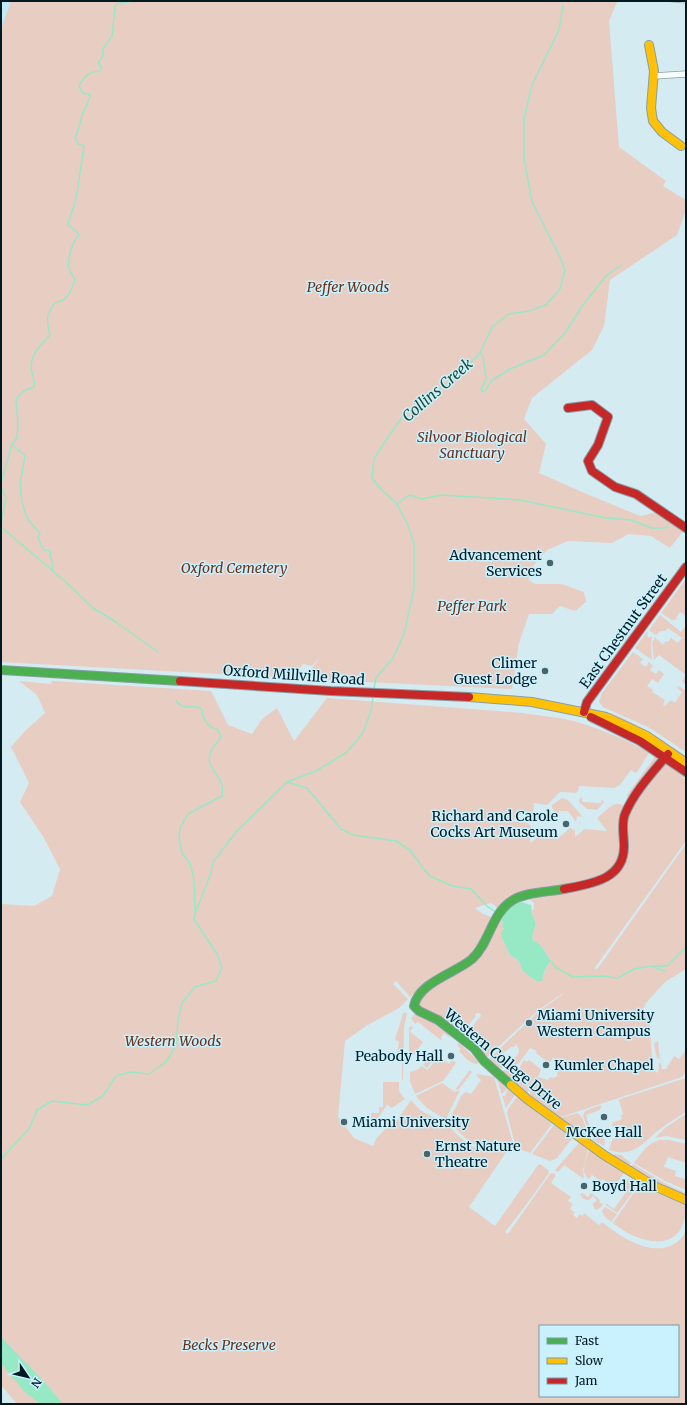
<svg xmlns="http://www.w3.org/2000/svg" width="687" height="1405" font-family="Merriweather,serif">
<style>
.built{fill:#bfeaf9}
.green{fill:#e8cdc3;fill-rule:evenodd}
.water{fill:#97e9c6}
.lines{fill:none;stroke-linecap:round;stroke-linejoin:round}
.stream{stroke:#97e9c6;stroke-width:1.5}
.street-casing{stroke:#889fa6;stroke-width:7}
.fast-casing{stroke:#889fa6;stroke-width:10}
.slow-casing{stroke:#889fa6;stroke-width:10}
.jam-casing{stroke:#889fa6;stroke-width:10}
.street{stroke:#f9fcfd;stroke-width:5.5}
.fast{stroke:#4caf50;stroke-width:8}
.slow{stroke:#ffc107;stroke-width:8}
.jam{stroke:#c62828;stroke-width:8}
.rail-casing{stroke:#b2b9bc;stroke-width:3}
.rail{stroke:#c9f1fe;stroke-width:1.5;stroke-dasharray:4.5;stroke-linecap:butt}
.poi-dot{fill:#4b636b;stroke:#c9f1fe;stroke-width:1.5}
.labels{text-anchor:middle;dominant-baseline:central;stroke-width:3;stroke-linejoin:round;paint-order:stroke}
.park-label{font-size:14px;font-style:italic;fill:#6c2f18;stroke:#c9f1fe}
.poi-label{font-size:14px;fill:#001a22;stroke:#c9f1fe;text-anchor:start}
.street-label{font-size:14px;fill:#001a22;stroke:#c9f1fe}
.water-label{font-size:15px;font-style:italic;fill:#1d4a35;stroke:#c9f1fe}
</style>
<rect width="100%" height="100%" fill="#d5ebf2"/>
<polygon class="built" points="1,1 11,1 1,29"/>
<g class="green">
<polygon points="11,1 616,1 617,2 609,21 619,147 666,181 663,186 686,200 686,210 677,235 610,280 604,326 592,350 532,398 524,419 546,444 539,473 582,492 640,516 658,512 684,530 670,548 651,536 629,534 612,543 568,541 547,550 533,566 529,574 529,580 535,584 562,584 584,592 586,602 575,611 560,606 552,614 529,614 519,643 512,689 304,679 321,656 312,666 303,664 292,678 1,662 1,29"/>
<polygon points="686,579 686,598 685,600 686,601 686,616 680,612 676,618 678,619 672,620 661,613"/>
<polygon points="660,615 681,632 686,625 686,685 682,681 686,675 659,655 654,660 652,643 655,637 663,645 666,641 668,642 671,638 678,643 682,638 668,628 665,631 660,631 656,635 649,630"/>
<polygon points="647,632 648,633 647,636 649,638 652,636 652,637 651,645 652,660 635,648"/>
<path d="M633 652 643 659 640 663 646 667 649 662 653 666 650 670 656 674 659 670 664 674 658 683 652 679 647 686 653 690 652 692 665 700 663 705 666 706C668 702 669 700 673 701L675 703 682 692 677 688 679 686 686 691V752L648 727 603 707 599 702 602 693Z"/>
<path d="M19 681 51 684 52 681 211 691 228 725 252 734 262 719 277 708 294 741 327 698 522 713 566 719V720H570C598 728 624 738 649 753L637 772 635 773 631 770 620 785 614 788 579 786 578 791 576 793 560 792 547 805 534 803 533 815 529 818 524 812 512 821 528 823 531 827 530 843 550 828 552 830 555 828 557 831V839L570 828 573 829 575 831V837L585 829 607 831 597 818C604 813 616 797 624 807L621 855 611 870 596 879 518 894 499 909 491 903 475 908 483 914 489 916 492 918 489 924 490 927 480 946 465 961 422 987 410 997 396 981 393 984 408 999 399 1008 366 1026 345 1041 338 1117 354 1138 373 1146 376 1139 394 1119H395L391 1125 394 1127 396 1125 394 1124 397 1120 400 1121 398 1119 411 1100 420 1110 447 1125 470 1146 479 1148 507 1151 469 1207 495 1226 538 1165 540 1164 548 1170 549 1173 529 1201 505 1232 508 1234 550 1174 553 1173 556 1175 551 1183 571 1197 568 1201 573 1204 570 1209 575 1212 573 1215 577 1218 580 1214 582 1216 584 1213 599 1225 602 1222C625 1241 665 1265 686 1232V1404H17L1 1385V904L34 906 52 896 60 869 44 838 20 802 29 783 11 747 25 731 45 713 37 695ZM540 1326H678V1396H540Z"/>
<path d="M611 713C638 724 662 739 686 756V758L610 714Z"/>
<polygon points="655,757 660,760 628,798 627,795"/>
<path d="M665 763 686 779V841L594 969H596L598 968 686 844V969L665 982 646 1003 643 1009 649 1018 653 1070 658 1073 659 1063H661L662 1069H666L674 1056 679 1059 686 1050V1071L682 1077 558 1118 529 1096 534 1081 538 1077 548 1080 550 1077 554 1078 557 1076 558 1070 555 1067 559 1062 553 1058 549 1063 536 1053 537 1051 530 1048 519 1063 515 1066 512 1059C517 1057 519 1054 519 1049L516 1044 514 1047H511L502 1054 505 1059 510 1060 512 1067 497 1068 488 1060 537 1013 563 994V993L536 1012 486 1058 485 1055 464 1038 478 1019 480 1018 481 1015 479 1013 475 1014V1017L461 1035 425 1010 420 1006V999L426 992 467 967 496 930 497 925 501 918 503 923 502 927 504 929 503 941 507 947 509 954 519 961 522 970 543 976 548 964 551 961C547 956 544 948 539 944 536 941 534 942 532 938L536 923 531 911 534 909V903L529 899 540 898 541 895 586 888 624 863 628 852 626 823 632 806Z"/>
<polygon points="582,797 582,802 601,803 602,799 604,802 597,810 587,809 579,802 579,799"/>
<polygon points="562,798 568,800 583,817 577,816 576,822 568,811 559,811 558,819 552,808 552,805"/>
<polygon points="406,1012 407,1013 404,1028 403,1079 402,1080 402,1060 393,1060 393,1056 397,1054 399,1042 395,1039 403,1014"/>
<polygon points="416,1013 434,1022 447,1030 445,1032 450,1036 449,1037 444,1033 441,1037 442,1041 418,1022 415,1024 411,1018"/>
<polygon points="411,1026 413,1027 410,1032 423,1042 414,1055 409,1053 409,1028"/>
<polygon points="657,1041 659,1043 658,1044 660,1058 659,1059 657,1058 654,1044"/>
<path d="M459 1043 479 1062 477 1064C471 1064 463 1056 459 1051L461 1049 457 1045Z"/>
<polygon points="433,1050 438,1054 427,1068 423,1065"/>
<polygon points="438,1056 449,1064 452,1060 456,1063 443,1081 415,1094 410,1081 410,1072 419,1069 421,1066 428,1070"/>
<path d="M524 1060 527 1062 529 1060 541 1069 539 1075 532 1082 527 1095C516 1086 516 1071 524 1060Z"/>
<polygon points="513,1069 517,1072 519,1087 500,1071"/>
<polygon points="470,1070 472,1072 459,1089 457,1090 455,1090"/>
<path d="M477 1074 494 1077 514 1147 473 1144C467 1140 450 1126 451 1117 452 1113 455 1109 457 1105 459 1100 461 1094 466 1092L471 1094 481 1080 477 1076Z"/>
<path d="M686 1078V1111C679 1117 671 1121 663 1127 644 1140 636 1159 609 1150L612 1140 623 1131 621 1125 613 1127 612 1123 622 1119 621 1115 623 1114 619 1100 620 1099Z"/>
<polygon points="497,1079 507,1089 502,1094 503,1096 505,1096 508,1089 515,1095 506,1108"/>
<polygon points="383,1082 399,1082 399,1091 405,1099 392,1108 387,1105 371,1128 371,1113 379,1113 379,1107 383,1107"/>
<path d="M442 1083 455 1092 460 1090 448 1115 447 1120C435 1113 424 1108 416 1096Z"/>
<polygon points="517,1097 552,1124 530,1153 516,1148 507,1113 508,1109"/>
<polygon points="601,1105 601,1108 600,1110 586,1115 590,1129 588,1129 583,1116 585,1111"/>
<polygon points="577,1113 582,1117 588,1134 585,1135 577,1129 576,1130 560,1118"/>
<polygon points="686,1114 686,1140 666,1136 655,1138 665,1128"/>
<polygon points="554,1125 572,1139 557,1158 550,1161 532,1154"/>
<polygon points="597,1136 603,1137 605,1141 604,1146 592,1139"/>
<path d="M660 1140H669L686 1144V1163L668 1157 664 1167 676 1171 675 1176 685 1179 686 1176V1190L665 1181 634 1163C642 1152 647 1143 660 1140Z"/>
<polygon points="579,1143 588,1149 583,1170 584,1179 564,1165 558,1172 555,1170"/>
<path d="M589 1150 624 1173 614 1187 603 1179 601 1181 592 1175 589 1179C580 1173 586 1159 589 1150Z"/>
<polygon points="614,1154 621,1155 631,1163 629,1166 613,1156"/>
<polygon points="633,1164 666,1184 686,1193 686,1197 661,1185 630,1167"/>
<polygon points="631,1179 635,1189 617,1213 606,1205 607,1204 614,1209 627,1191 619,1185 617,1189 616,1188 620,1183 622,1185 626,1180"/>
<path d="M633 1179 656 1193 686 1205C686 1256 640 1245 613 1223L637 1188Z"/>
<polygon points="582,1193 588,1197 591,1193 600,1200 599,1202 603,1204 600,1208 596,1210 594,1208 593,1204 597,1200 593,1196 589,1200 586,1200 581,1197 582,1196 580,1195"/>
<polygon points="605,1207 617,1214 611,1222 604,1216 602,1211"/>
</g>
<g class="water">
<path d="M522 902 531 905 532 914 536 923 532 938C534 942 536 941 539 944 544 948 547 956 551 961 546 966 543 974 542 981L538 982 529 976 522 970 519 961 509 954C507 946 502 941 501 933L504 929 502 927 503 923 501 918C507 910 512 904 522 902Z"/>
<polygon points="1,1337 49,1387 63,1404 40,1404 25,1392 1,1364"/>
</g>
<g class="lines">
<g class="stream">
<polyline points="480,354 483,356 486,379 481,390 483,392 486,390 491,381 510,369 544,355 565,333 583,305 606,276 621,265"/>
<polyline points="12,444 25,456 20,484 22,503 28,520 40,533 38,537 41,545 45,551 48,550 51,552 50,555 53,564 52,570"/>
<path d="M1 483 12 444 17 438 18 423 16 399 25 390 34 387C36 378 31 375 31 368 31 353 41 345 50 335 46 320 46 313 56 302 69 301 71 290 75 280 74 277 71 274 70 271 66 262 72 242 79 235L75 230 68 225C69 216 73 211 75 202 79 184 81 165 84 146L78 144 75 137C79 130 80 123 82 116 84 108 89 103 90 95L83 93 79 86C85 75 90 71 101 71V66L98 63 103 56V49L112 36 115 6 119 3 136 1"/>
<polyline points="1,487 6,498 1,523"/>
<polyline points="397,504 406,497 410,495 422,499 441,495 520,500 606,518 631,520 652,528 665,528 668,526"/>
<polyline points="1,527 67,583 93,608 116,622 158,652"/>
<polyline points="374,689 376,678 393,658 404,634 414,588 414,544 408,525 397,504 381,489 372,478 374,459 388,437 403,416 459,374 480,353 492,327 509,314 529,311 546,305 560,289 565,271 561,259 532,202 524,158 524,119 532,85 559,30 563,6"/>
<path d="M176 701C184 710 188 706 198 707L202 710C203 720 208 727 218 730L221 736C219 743 212 746 210 754 206 767 220 774 222 786 223 789 222 793 222 796L188 814 180 828 179 838 182 853 190 863 194 880 195 911"/>
<polyline points="287,782 307,788 341,829 353,835 396,841 410,850 423,868 430,876 452,886 471,889 487,906 497,913"/>
<polyline points="551,961 555,967 573,977 603,976 618,978 634,969 651,966 667,966 686,947"/>
<polyline points="653,967 665,971"/>
<polyline points="1,1159 29,1129 37,1110 52,1101 87,1105 103,1096 116,1076 130,1072 149,1074 166,1062 176,1045 178,1020 182,1003 195,987 216,981 222,968 217,954 194,919 195,914 211,873 213,862 236,832 287,782 316,771 347,752 363,733 371,711 373,697"/>
</g>
<g class="street-casing">
<polyline id="street" points="654,76 686,74"/>
</g>
<g class="fast-casing">
<g id="fast">
<polyline points="1,670 180,681"/>
<path d="M511 1085 484 1061 474 1048 438 1020 419 1011 414 1006C419 982 454 974 472 959 490 943 491 913 513 900 527 892 548 892 564 889"/>
</g>
</g>
<g class="slow-casing">
<g id="slow">
<polyline points="649,45 654,71 651,108 653,121 662,132 681,146"/>
<polyline points="469,697 532,702 606,717 647,736 686,763"/>
<polyline points="511,1085 527,1099 604,1155 654,1186 686,1200"/>
</g>
</g>
<g class="jam-casing">
<g id="jam">
<polyline points="568,408 592,405 608,417 598,445 588,461 592,471 615,487 636,494 686,528"/>
<polyline points="180,681 331,691 469,697"/>
<polyline points="584,712 587,702 686,567"/>
<polyline points="591,717 640,741 686,772"/>
<path d="M564 889C590 884 625 880 624 845 624 835 621 824 625 814 634 792 653 772 668 754"/>
</g>
</g>
<use href="#street" class="street"/>
<use href="#fast" class="fast"/>
<use href="#slow" class="slow"/>
<use href="#jam" class="jam"/>
<g class="rail-casing">
<polyline id="rail" points="672,1 686,2"/>
</g>
<use href="#rail" class="rail"/>
</g>
<g class="poi-dot">
<circle cx="550" cy="563" r="4"/>
<circle cx="545" cy="671" r="4"/>
<circle cx="566" cy="824" r="4"/>
<circle cx="529" cy="1023" r="4"/>
<circle cx="451" cy="1056" r="4"/>
<circle cx="546" cy="1065" r="4"/>
<circle cx="604" cy="1117" r="4"/>
<circle cx="344" cy="1122" r="4"/>
<circle cx="427" cy="1154" r="4"/>
<circle cx="584" cy="1186" r="4"/>
</g>
<g class="labels">
<g class="park-label">
<text x="348" y="287">Peffer Woods</text>
<text x="472" y="437">Silvoor Biological<tspan x="472" dy="16">Sanctuary</tspan></text>
<text x="234" y="568">Oxford Cemetery</text>
<text x="472" y="606">Peffer Park</text>
<text x="173" y="1041">Western Woods</text>
<text x="229" y="1345">Becks Preserve</text>
</g>
<g class="poi-label">
<text x="542" y="555" text-anchor="end">Advancement<tspan x="542" dy="16">Services</tspan></text>
<text x="537" y="663" text-anchor="end">Climer<tspan x="537" dy="16">Guest Lodge</tspan></text>
<text x="558" y="816" text-anchor="end">Richard and Carole<tspan x="558" dy="16">Cocks Art Museum</tspan></text>
<text x="537" y="1015">Miami University<tspan x="537" dy="16">Western Campus</tspan></text>
<text x="443" y="1056" text-anchor="end">Peabody Hall</text>
<text x="554" y="1065">Kumler Chapel</text>
<text x="352" y="1122">Miami University</text>
<text x="604" y="1132" text-anchor="middle">McKee Hall</text>
<text x="435" y="1146">Ernst Nature<tspan x="435" dy="16">Theatre</tspan></text>
<text x="592" y="1186">Boyd Hall</text>
</g>
<g class="street-label">
<text transform="translate(623 631) rotate(-54)">East Chestnut Street</text>
<text transform="translate(294 675) rotate(4)">Oxford Millville Road</text>
<text transform="translate(503 1059) rotate(40)">Western College Drive</text>
</g>
<g class="water-label">
<text transform="translate(437 390) rotate(-41)">Collins Creek</text>
</g>
</g>
<rect width="687" height="1405" fill="none" stroke="#001a22" stroke-width="4"/>
<rect x="539" y="1325" width="140" height="72" fill="#c9f1fe" stroke="#799ba6"/>
<rect x="547" y="1338" width="20" height="6" fill="#4caf50" stroke="#799ba6"/>
<text x="575" y="1345" font-size="12" fill="#001a22">Fast</text>
<rect x="547" y="1358" width="20" height="6" fill="#ffc107" stroke="#799ba6"/>
<text x="575" y="1365" font-size="12" fill="#001a22">Slow</text>
<rect x="547" y="1378" width="20" height="6" fill="#c62828" stroke="#799ba6"/>
<text x="575" y="1385" font-size="12" fill="#001a22">Jam</text>
<g transform="translate(28 1377) rotate(125)" stroke="#c9f1fe" stroke-width="3" paint-order="stroke">
<path d="M0-3L7 15L0 10L-7 15Z" fill="#001a22"/>
<text y="-6" font-size="11" font-weight="bold" text-anchor="middle" fill="#001a22">N</text>
</g>
</svg>
